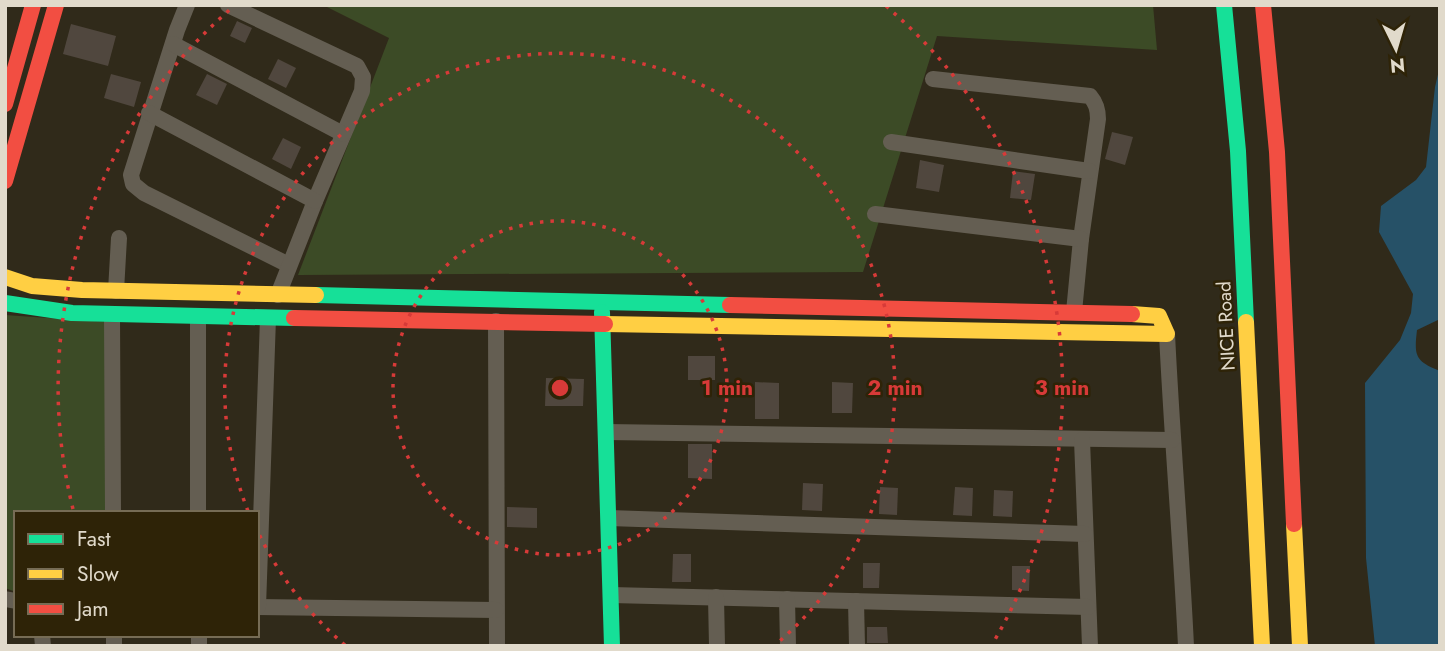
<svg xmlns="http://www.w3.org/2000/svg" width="1445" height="651" font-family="Jost,sans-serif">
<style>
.green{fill:#3c4b26}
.water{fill:#265167}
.building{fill:#50473e}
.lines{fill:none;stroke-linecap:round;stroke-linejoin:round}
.street{stroke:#645e52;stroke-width:16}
.fast{stroke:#16e098;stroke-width:16}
.slow{stroke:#ffcf43;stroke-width:16}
.jam{stroke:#f24e42;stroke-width:16}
.ring{fill:none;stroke:#d73a38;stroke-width:3.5;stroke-dasharray:3.5 7}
.labels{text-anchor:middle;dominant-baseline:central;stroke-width:5;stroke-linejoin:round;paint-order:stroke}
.street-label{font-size:19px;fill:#e1dacb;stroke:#2e2307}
.centre{fill:#d73a38;stroke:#2e2307;stroke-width:3.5}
.ring-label{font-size:21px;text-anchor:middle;font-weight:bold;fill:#d73a38;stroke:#2e2307;stroke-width:5;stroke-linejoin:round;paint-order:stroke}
</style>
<rect width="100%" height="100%" fill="#302a1a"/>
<g class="green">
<polygon points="323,5 1153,5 1157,50 937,36 863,272 298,275 389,38"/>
<polygon points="5,315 106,322 105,513 16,513 16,592 5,588"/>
</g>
<path class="water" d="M1440 66V319L1417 330C1414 356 1415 361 1440 371V646H1375L1366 558 1365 383 1400 340 1411 313 1413 294 1379 232 1381 206 1416 180 1426 167 1435 87Z"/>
<g class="building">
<polygon points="237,21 252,28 245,43 230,36"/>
<polygon points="71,24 116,36 108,66 63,54"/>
<polygon points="278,59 296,68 286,88 268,79"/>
<polygon points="111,74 141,82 134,107 104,98"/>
<polygon points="207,74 227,84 217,105 196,95"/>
<polygon points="1112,132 1133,137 1125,165 1105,159"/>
<polygon points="283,138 301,147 291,169 272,159"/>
<polygon points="920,160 944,165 939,192 916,188"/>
<polygon points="1013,171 1035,174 1031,200 1010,198"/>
<rect x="688" y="356" width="27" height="24"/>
<polygon points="546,378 584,379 583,406 545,406"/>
<polygon points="755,382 779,383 779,419 755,419"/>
<polygon points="832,382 853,383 852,413 832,413"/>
<polygon points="688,444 712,444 712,479 688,478"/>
<polygon points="803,483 823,484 822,511 802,510"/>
<polygon points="880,487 898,488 897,515 879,514"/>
<polygon points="955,487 973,488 972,516 953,515"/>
<polygon points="994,490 1013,491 1012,517 993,516"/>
<polygon points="507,507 537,508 537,528 507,527"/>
<polygon points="673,554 691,554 691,582 672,582"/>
<polygon points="863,563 880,563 879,588 863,588"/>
<polygon points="1012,566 1030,566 1029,591 1012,590"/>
<polygon points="867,627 887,627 888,643 867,643"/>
</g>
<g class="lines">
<g class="street">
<polyline points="187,5 177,30 131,175 133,184 144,193 289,265"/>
<polyline points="228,5 357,66 363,77 362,91 315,201 278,295"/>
<polyline points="173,44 343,134"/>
<path d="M933 79 1090 96C1096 103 1098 109 1098 119L1081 239 1074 312"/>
<polyline points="149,113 315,201"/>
<polyline points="891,142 1089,171"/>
<polyline points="875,214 1081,239"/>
<polyline points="116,291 119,238"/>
<polyline points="112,315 113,513"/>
<polyline points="198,316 198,513"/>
<polyline points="496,321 497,646"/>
<path d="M1167 334C1172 438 1181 542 1186 646"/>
<polyline points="606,432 1172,440"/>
<polyline points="1082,440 1090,646"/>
<polyline points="609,518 1085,534"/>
<polyline points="611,595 1088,607"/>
<polyline points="716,597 717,646"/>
<polyline points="5,599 16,601"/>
<polyline points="787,599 788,646"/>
<polyline points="856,601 857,646"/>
<polyline points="257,607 496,610"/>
<polyline points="258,607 268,318"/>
<polyline points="42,635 43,646"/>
<polyline points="114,635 114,646"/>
<polyline points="199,635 199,646"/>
</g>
<g class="fast">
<polyline points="1224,5 1238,151 1246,322"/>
<polyline points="316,295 730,305"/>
<polyline points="5,303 72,313 294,318"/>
<polyline points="602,312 612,646"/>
</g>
<g class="slow">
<polyline points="5,277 32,286 82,290 316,295"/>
<polyline points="1246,322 1262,646"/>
<polyline points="605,324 1167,334 1159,316 1132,314"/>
<polyline points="1294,524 1300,646"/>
</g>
<g class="jam">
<polyline points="1263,5 1277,152 1294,524"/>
<polyline points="5,104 33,5"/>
<polyline points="5,181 56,5"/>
<polyline points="730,305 1132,314"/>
<polyline points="294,318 605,324"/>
</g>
</g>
<g class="ring">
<circle cx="560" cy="388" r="167"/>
<path d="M345 645A335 335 0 0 1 258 532M248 511A335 335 0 1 1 775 645"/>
<path d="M73 509A502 502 0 0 1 234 6M886 6A502 502 0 0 1 993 643"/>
</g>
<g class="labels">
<g class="street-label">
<text transform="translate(1226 326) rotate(-93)">NICE Road</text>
</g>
</g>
<circle cx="560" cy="388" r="10" class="centre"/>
<g class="ring-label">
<text x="727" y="395">1 min</text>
<text x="895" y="395">2 min</text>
<text x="1062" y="395">3 min</text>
</g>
<rect width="1445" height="651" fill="none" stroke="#e1dacb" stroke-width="14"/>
<rect x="14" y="511" width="245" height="126" fill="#2e2307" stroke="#766c55" stroke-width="2"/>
<rect x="28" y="534" width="35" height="10" fill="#16e098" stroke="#766c55" stroke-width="2"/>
<text x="77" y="546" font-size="21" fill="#e1dacb">Fast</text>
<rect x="28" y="569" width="35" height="10" fill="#ffcf43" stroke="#766c55" stroke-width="2"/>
<text x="77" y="581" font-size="21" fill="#e1dacb">Slow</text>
<rect x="28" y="604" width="35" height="10" fill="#f24e42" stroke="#766c55" stroke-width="2"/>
<text x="77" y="616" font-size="21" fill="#e1dacb">Jam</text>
<g transform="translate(1396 49) rotate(175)" stroke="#2e2307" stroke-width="5" paint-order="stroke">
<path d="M0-5L12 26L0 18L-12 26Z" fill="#e1dacb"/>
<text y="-10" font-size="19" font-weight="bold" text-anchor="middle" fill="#e1dacb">N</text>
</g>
</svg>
